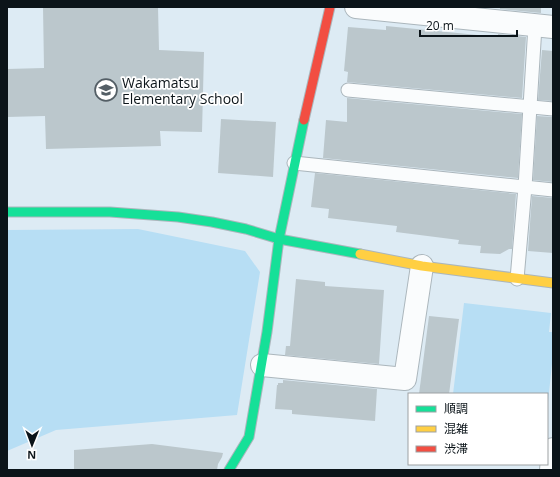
<svg xmlns="http://www.w3.org/2000/svg" width="560" height="477" font-family="'Open Sans','Noto Sans JP',sans-serif">
<style>
.green{fill:#b7def4}
.building{fill:#bbc7cc}
.lines{fill:none;stroke-linecap:round;stroke-linejoin:round}
.lane-casing{stroke:#abb6bc;stroke-width:15}
.street-casing{stroke:#abb6bc;stroke-width:24}
.fast-casing{stroke:#abb6bc;stroke-width:11}
.slow-casing{stroke:#abb6bc;stroke-width:11}
.jam-casing{stroke:#abb6bc;stroke-width:11}
.lane{stroke:#fafcfd;stroke-width:13}
.street{stroke:#fafcfd;stroke-width:22}
.fast{stroke:#16e098;stroke-width:9}
.slow{stroke:#ffcf43;stroke-width:9}
.jam{stroke:#f24e42;stroke-width:9}
.labels{text-anchor:middle;dominant-baseline:central;stroke-width:3.5;stroke-linejoin:round;paint-order:stroke}
.poi-label{font-size:14px;fill:#0b1419;stroke:#fff;text-anchor:start}
</style>
<rect width="100%" height="100%" fill="#ddebf4"/>
<g class="green">
<polygon points="138,229 245,251 260,272 237,415 56,430 7,451 7,230"/>
<polygon points="464,303 551,313 549,332 553,332 553,354 547,412 547,394 453,394"/>
</g>
<g class="building">
<polygon points="43,7 158,7 159,50 204,52 202,132 160,131 161,146 46,149 45,116 7,117 7,69 44,68"/>
<polygon points="500,7 541,7 541,13 500,9"/>
<polygon points="386,26 498,37 498,34 526,37 522,98 347,82 348,72 344,71 348,27 386,30"/>
<polygon points="542,50 553,51 553,101 538,100"/>
<polygon points="347,98 522,114 518,178 323,158 326,120 347,122"/>
<polygon points="537,116 553,117 553,182 533,180"/>
<polygon points="221,119 276,122 273,177 218,173"/>
<polygon points="315,173 516,194 512,249 509,249 500,254 480,253 481,246 458,244 459,240 396,232 397,226 328,218 329,209 311,207"/>
<polygon points="532,196 553,198 553,253 528,251"/>
<polygon points="296,279 325,282 325,286 384,290 379,364 285,355 286,346 290,346"/>
<polygon points="429,316 459,319 449,394 419,394"/>
<polygon points="283,380 377,389 375,421 292,414 292,410 275,409 277,385 278,385 278,383 283,383"/>
<polygon points="152,444 223,453 222,457 218,464 217,470 74,470 74,450"/>
</g>
<g class="lines">
<g class="lane-casing">
<g id="lane">
<polyline points="348,90 553,109"/>
<polyline points="294,163 553,190"/>
<polyline points="517,279 525,187 535,26"/>
</g>
</g>
<g class="street-casing">
<g id="street">
<polyline points="356,7 553,27"/>
<polyline points="262,365 405,379 422,266"/>
<polyline points="551,470 553,449"/>
</g>
</g>
<g class="fast-casing">
<g id="fast">
<polyline points="7,212 110,212 178,217 212,222 246,229 279,239 360,254"/>
<polyline points="229,470 249,437 267,332 279,239 304,120"/>
</g>
</g>
<g class="slow-casing">
<polyline id="slow" points="360,254 422,266 553,283"/>
</g>
<g class="jam-casing">
<polyline id="jam" points="304,120 330,7"/>
</g>
<use href="#lane" class="lane"/>
<use href="#street" class="street"/>
<use href="#fast" class="fast"/>
<use href="#slow" class="slow"/>
<use href="#jam" class="jam"/>
</g>
<defs>
<g id="school-ring" transform="scale(1.15)"><circle r="9.5" fill="#fff" stroke="#545f66" stroke-width="1.5"/><path d="M0-5L7-2L0 1L-7-2ZM-4 1L0 2.5L4 1V4Q0 6-4 4Z" fill="#545f66"/></g>
</defs>
<g fill-rule="evenodd">
<use href="#school-ring" x="106" y="90"/>
</g>
<g class="labels">
<g class="poi-label">
<text x="122" y="82">Wakamatsu<tspan x="122" dy="16">Elementary School</tspan></text>
</g>
</g>
<rect width="560" height="477" fill="none" stroke="#0b1419" stroke-width="16"/>
<rect x="408" y="393" width="140" height="72" fill="#ffffff" stroke="#9da1a3"/>
<rect x="416" y="406" width="20" height="6" fill="#16e098" stroke="#9da1a3"/>
<text x="444" y="413" font-size="12" fill="#0b1419">順調</text>
<rect x="416" y="426" width="20" height="6" fill="#ffcf43" stroke="#9da1a3"/>
<text x="444" y="433" font-size="12" fill="#0b1419">混雑</text>
<rect x="416" y="446" width="20" height="6" fill="#f24e42" stroke="#9da1a3"/>
<text x="444" y="453" font-size="12" fill="#0b1419">渋滞</text>
<g transform="translate(32 445) rotate(181)" stroke="#ffffff" stroke-width="3" paint-order="stroke">
<path d="M0-3L7 15L0 10L-7 15Z" fill="#0b1419"/>
<text y="-6" font-size="11" font-weight="bold" text-anchor="middle" fill="#0b1419">N</text>
</g>
<path d="M420 30v6h97v-6" fill="none" stroke="#0b1419" stroke-width="2"/>
<text x="426" y="30" font-size="12" fill="#0b1419" stroke="#ffffff" stroke-width="3" paint-order="stroke">20 m</text>
</svg>
